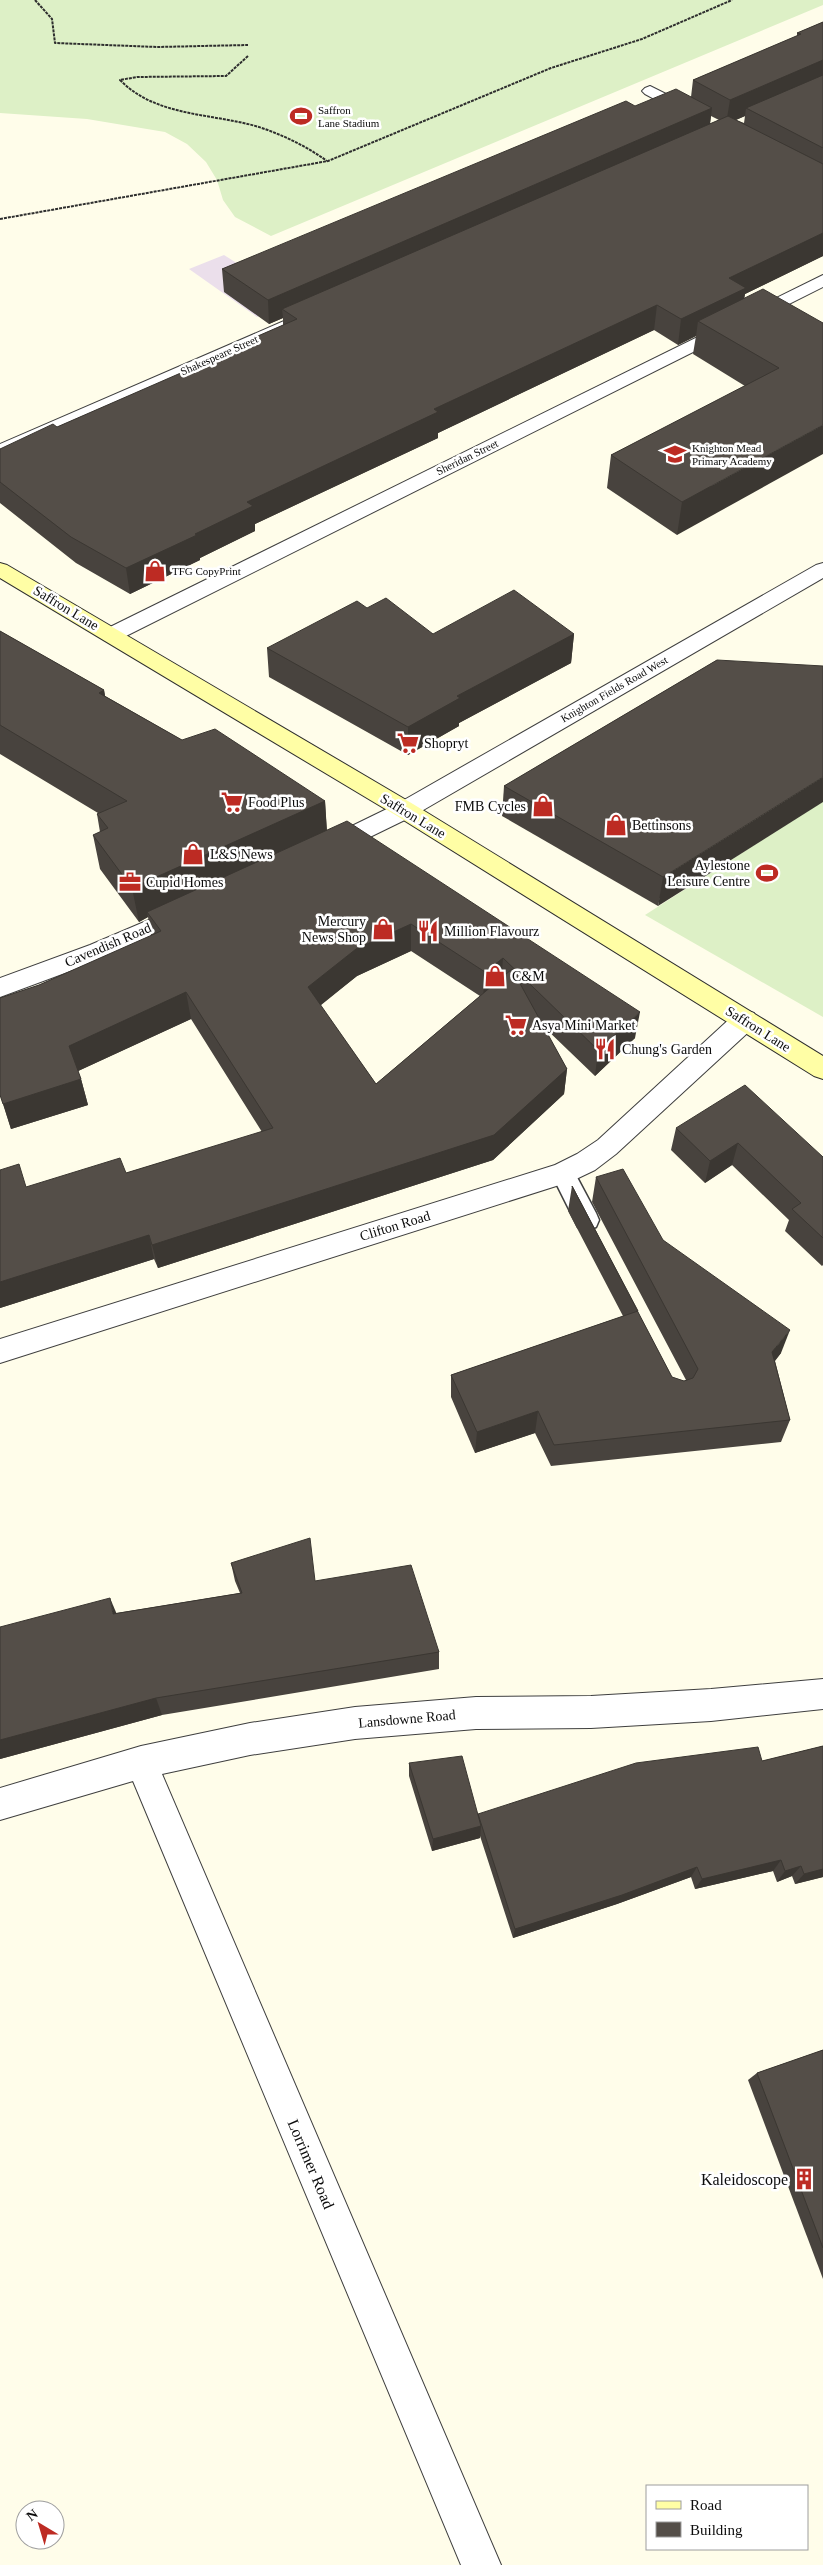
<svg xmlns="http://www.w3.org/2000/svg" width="823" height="2565" font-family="Georgia,serif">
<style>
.industrial{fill:#ebdfeb}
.pitch{fill:#ddf0c6}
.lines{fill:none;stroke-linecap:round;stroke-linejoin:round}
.service-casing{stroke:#3f3f3f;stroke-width:3}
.minor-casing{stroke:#3f3f3f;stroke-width:2}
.secondary-casing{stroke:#2e2e2e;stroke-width:2}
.path{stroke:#2e2e2e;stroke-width:2;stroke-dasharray:3 1;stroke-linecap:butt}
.service{fill:#fff;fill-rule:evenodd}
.minor{fill:#fff;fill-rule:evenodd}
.secondary{fill:#fffea5;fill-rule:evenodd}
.wall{fill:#48433e;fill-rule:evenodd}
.shaded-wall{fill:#3b3732}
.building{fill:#544e48;stroke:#3b3732}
.labels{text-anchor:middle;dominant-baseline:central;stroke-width:5;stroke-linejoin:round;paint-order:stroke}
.far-poi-label{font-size:11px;fill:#0c0c0c;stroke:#fff;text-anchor:start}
.far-street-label{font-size:11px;fill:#0c0c0c;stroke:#fff}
.street-label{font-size:14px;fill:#0c0c0c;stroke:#fff}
.poi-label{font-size:14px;fill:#0c0c0c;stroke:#fff;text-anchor:start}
.near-street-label{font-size:16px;fill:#0c0c0c;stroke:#fff}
.near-poi-label{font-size:16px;fill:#0c0c0c;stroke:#fff;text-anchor:end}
</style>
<rect width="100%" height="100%" fill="#fffdea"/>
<polygon class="industrial" points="224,255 295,300 257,317 189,269"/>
<g class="pitch">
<polygon points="0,0 823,0 823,5 271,236 235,217 223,200 217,180 206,162 187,144 165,132 87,119 0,113"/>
<polygon points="823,801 823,1017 645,915"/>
</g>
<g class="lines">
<g class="service-casing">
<polygon id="service" points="563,1163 571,1166 596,1213 599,1220 596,1227 587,1230 578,1227 551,1173 555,1166"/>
</g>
<g class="minor-casing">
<g id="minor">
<polygon points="650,86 698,110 700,113 692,118 686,116 645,94 642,91 645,88"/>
<polygon points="823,275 823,287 118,640 111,642 104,640 101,635 104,630"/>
<polygon points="284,321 290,322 293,326 290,330 0,457 0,444"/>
<polygon points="823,563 823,578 413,816 335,854 327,856 319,854 315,848 319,842 397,804 816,565"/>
<polygon points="184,905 192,908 196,914 192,920 108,957 0,997 0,978 90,945"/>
<polygon points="745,1010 754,1013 757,1020 754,1027 616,1154 595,1170 572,1181 0,1363 0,1339 555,1165 577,1154 598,1140 736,1013"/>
<polygon points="823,1679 823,1709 711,1721 591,1728 476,1729 355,1739 250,1755 162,1774 501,2565 461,2565 133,1781 0,1820 0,1788 141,1746 250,1723 355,1707 476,1697 591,1696 711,1689"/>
</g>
</g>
<g class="secondary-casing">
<polygon id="secondary" points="0,563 7,565 413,804 823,1056 823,1079 814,1076 397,816 0,578"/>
</g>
<g class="path">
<polyline points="35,0 52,19 55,43 157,47 248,45"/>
<path d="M248 56 226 76 137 77 120 80C156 117 212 113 259 127 283 135 306 146 327 161"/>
<polyline points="0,219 328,161 551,68 642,39 732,0"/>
</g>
<use href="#service" class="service"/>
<use href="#minor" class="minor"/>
<use href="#secondary" class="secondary"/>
</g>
<g class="wall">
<path d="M823 22V256L745 294 744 298 823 323 677 535 607 488 611 455 745 386 693 354 696 336 678 345 654 330 438 433V438L255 524V531L200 558V560L130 594 76 563 0 503V449L57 427 251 343V339L283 325V318L269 324 224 292 222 269 635 106 691 97 693 80 797 36V33ZM711 116 719 120 710 124ZM745 116 744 123 736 120Z"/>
<polygon points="367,608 433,634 574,634 571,663 459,723 459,726 408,755 269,677 267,648"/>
<path d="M0 631 104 690 105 696 182 740 325 801 327 831 635 1038 595 1076 543 1026 567 1069 564 1094 493 1160 158 1268 154 1259 0 1308V1170L26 1187 126 1173 262 1132 191 1019 78 1071 81 1079 88 1105 11 1129 1 1097H0V998L39 985 151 936 148 917 139 922 100 869 93 835 100 832 97 814 98 813 0 754ZM411 951 480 996 376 1084 320 1005 357 976Z"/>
<polygon points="717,660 658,906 502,816 504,786"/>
<polygon points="676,1128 823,1157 823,1265 822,1266 785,1231 789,1220 732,1165 705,1183 671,1150"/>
<polygon points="596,1177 663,1240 781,1353 775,1361 790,1420 781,1442 551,1466 535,1433 475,1453 451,1397 451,1375 623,1316 568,1211 572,1186 672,1377 684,1381 686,1380 592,1202"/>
<polygon points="231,1563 315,1581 439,1652 439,1669 162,1715 0,1759 0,1627 117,1613 240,1593 235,1581"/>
<polygon points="823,1746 823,1877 795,1884 792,1876 777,1882 773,1871 695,1889 691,1877 617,1904 513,1938 480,1836 480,1838 432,1851 409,1776 409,1763 478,1814 762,1761"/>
<polygon points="823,2050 823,2279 748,2080 757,2073"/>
</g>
<g class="shaded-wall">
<polygon points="823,60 823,82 746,108 745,116 726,124 730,100"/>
<polygon points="712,108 709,131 282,309 283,318 269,324 268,300"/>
<polygon points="823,233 823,256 745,294 742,313 698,321 696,336 678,345 681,319 729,278"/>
<polygon points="657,305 654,330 438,433 438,438 255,524 255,531 200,558 200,560 130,594 126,568 195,534 247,502 434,409"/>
<polygon points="823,425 823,454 677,535 682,502"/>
<polygon points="574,634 571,663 459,723 459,726 408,755 408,727 457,696"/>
<polygon points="104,690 110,725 99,693"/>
<polygon points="823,777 823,802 658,906 663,877"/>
<polygon points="325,801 327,835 147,912 148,917 139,922 132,888"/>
<polygon points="411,924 411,951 357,976 310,1014 308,987 356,949"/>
<polygon points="503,958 501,985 483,999 485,972"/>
<polygon points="186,992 191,1019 76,1072 69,1046"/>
<polygon points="640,1012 635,1038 595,1076 598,1050"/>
<polygon points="567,1069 564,1094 493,1160 158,1268 152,1245"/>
<polygon points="81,1079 88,1105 11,1129 3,1104"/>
<polygon points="738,1143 732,1165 705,1183 710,1161"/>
<polygon points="149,1235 154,1259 0,1308 0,1282"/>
<polygon points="790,1330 781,1353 764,1374 772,1352"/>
<polygon points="538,1411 535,1433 475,1453 477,1432"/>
<polygon points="110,1598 118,1617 113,1614"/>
<polygon points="156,1698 162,1715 0,1759 0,1740"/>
<polygon points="481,1826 480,1838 432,1851 433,1839"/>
<polygon points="781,1860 773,1871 695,1889 702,1879"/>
<polygon points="801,1866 792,1876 777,1882 785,1871"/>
<polygon points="697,1867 691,1877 617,1904 513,1938 515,1929"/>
<polygon points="823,1869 823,1877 795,1884 804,1874"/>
</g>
<g class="building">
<polygon points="823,22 823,60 730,100 693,80 801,34 797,33"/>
<polygon points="823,75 823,148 746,108"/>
<polygon points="676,89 712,108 268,300 222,269 626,101 635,106"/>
<polygon points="728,116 823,164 823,233 729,278 746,288 681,319 657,305 434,409 438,412 247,502 253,506 195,534 197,535 126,568 71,537 0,482 0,449 53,424 57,427 254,341 251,339 297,319 282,309"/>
<polygon points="763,289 823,323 823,425 682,502 611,455 779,368 698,321"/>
<polygon points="514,590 574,634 457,696 460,698 408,727 267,648 357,601 367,608 386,598 433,634"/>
<polygon points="0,631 104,690 99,693 182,740 215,729 325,801 132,888 93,835 108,828 97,814 127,801 0,725"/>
<polygon points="717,660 823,666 823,777 663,877 504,786"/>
<polygon points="347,821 640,1012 598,1050 503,958 485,972 411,924 356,949 308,987 376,1084 512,969 567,1069 494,1135 152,1245 149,1235 0,1282 0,1170 19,1164 26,1187 120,1158 126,1173 273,1128 186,992 69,1046 81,1079 3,1104 0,1095 0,998 39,985 161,931 147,912"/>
<polygon points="745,1085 823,1157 823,1238 792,1209 801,1203 738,1143 710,1161 676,1128"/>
<polygon points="623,1169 663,1240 790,1330 772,1352 790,1420 554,1445 538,1411 477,1432 451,1375 638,1311 572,1186 672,1377 684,1381 693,1378 698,1369 596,1177"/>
<polygon points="310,1538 315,1581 411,1565 439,1652 156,1698 0,1740 0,1627 110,1598 113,1614 242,1593 231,1563"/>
<polygon points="823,1746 823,1869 804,1874 801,1866 785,1871 781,1860 702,1879 697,1867 622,1895 515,1929 478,1814 636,1763 758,1747 762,1761"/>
<polygon points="462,1756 481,1826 433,1839 409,1763"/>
<polygon points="823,2050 823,2248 757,2073"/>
</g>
<defs>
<g id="stadium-bare" transform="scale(1.725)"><path d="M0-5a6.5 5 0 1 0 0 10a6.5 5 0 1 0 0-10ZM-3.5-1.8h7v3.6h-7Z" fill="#bd2b23" stroke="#fff" stroke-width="2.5" paint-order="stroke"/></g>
<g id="school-bare" transform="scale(1.725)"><path d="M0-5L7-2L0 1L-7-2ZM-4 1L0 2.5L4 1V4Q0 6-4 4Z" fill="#bd2b23" stroke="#fff" stroke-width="2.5" paint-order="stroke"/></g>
<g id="shop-bare" transform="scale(1.725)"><path d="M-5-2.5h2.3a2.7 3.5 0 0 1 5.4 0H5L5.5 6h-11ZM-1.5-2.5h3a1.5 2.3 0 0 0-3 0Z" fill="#bd2b23" stroke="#fff" stroke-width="2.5" paint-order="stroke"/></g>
<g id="supermarket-bare" transform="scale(1.725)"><path d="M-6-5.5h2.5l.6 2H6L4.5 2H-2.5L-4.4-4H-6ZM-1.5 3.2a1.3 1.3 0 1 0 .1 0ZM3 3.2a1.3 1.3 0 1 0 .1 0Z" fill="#bd2b23" stroke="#fff" stroke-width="2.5" paint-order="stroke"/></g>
<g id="office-bare" transform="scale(1.725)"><path d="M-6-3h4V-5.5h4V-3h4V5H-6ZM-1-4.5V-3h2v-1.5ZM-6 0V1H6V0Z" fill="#bd2b23" stroke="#fff" stroke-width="2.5" paint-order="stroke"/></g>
<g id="restaurant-bare" transform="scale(1.725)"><path d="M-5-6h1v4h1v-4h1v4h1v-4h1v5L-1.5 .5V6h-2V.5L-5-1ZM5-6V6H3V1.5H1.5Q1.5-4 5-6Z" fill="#bd2b23" stroke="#fff" stroke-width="2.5" paint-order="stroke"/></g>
<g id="building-bare" transform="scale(1.725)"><path d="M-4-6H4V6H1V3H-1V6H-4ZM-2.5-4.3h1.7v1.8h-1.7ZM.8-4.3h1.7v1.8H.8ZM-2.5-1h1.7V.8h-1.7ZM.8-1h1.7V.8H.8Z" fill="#bd2b23" stroke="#fff" stroke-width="2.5" paint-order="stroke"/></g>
</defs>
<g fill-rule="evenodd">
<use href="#stadium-bare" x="301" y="116"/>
<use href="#school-bare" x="675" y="454"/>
<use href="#shop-bare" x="155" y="571"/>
<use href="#supermarket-bare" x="408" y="743"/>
<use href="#supermarket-bare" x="232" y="802"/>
<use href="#shop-bare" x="543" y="806"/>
<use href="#shop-bare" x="616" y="825"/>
<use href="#shop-bare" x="193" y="854"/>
<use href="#stadium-bare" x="767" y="873"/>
<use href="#office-bare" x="130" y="882"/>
<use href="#shop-bare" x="383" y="929"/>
<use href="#restaurant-bare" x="428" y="931"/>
<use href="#shop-bare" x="495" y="976"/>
<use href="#supermarket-bare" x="516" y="1025"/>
<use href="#restaurant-bare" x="605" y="1049"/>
<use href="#building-bare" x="804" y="2179"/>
</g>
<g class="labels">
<g class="far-poi-label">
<text x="318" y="110">Saffron<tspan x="318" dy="13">Lane Stadium</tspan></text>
<text x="692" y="448">Knighton Mead<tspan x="692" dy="13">Primary Academy</tspan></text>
<text x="172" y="571">TFG CopyPrint</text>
</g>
<g class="far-street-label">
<text transform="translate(219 355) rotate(-24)">Shakespeare Street</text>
<text transform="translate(467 457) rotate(-26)">Sheridan Street</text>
<text transform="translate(614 689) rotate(-30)">Knighton Fields Road West</text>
</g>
<g class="street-label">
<text transform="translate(66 608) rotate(31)">Saffron Lane</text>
<text transform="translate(413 816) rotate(31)">Saffron Lane</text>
<text transform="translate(108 945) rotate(-23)">Cavendish Road</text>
<text transform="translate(758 1029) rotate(32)">Saffron Lane</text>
<text transform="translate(395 1226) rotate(-17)">Clifton Road</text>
<text transform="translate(407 1719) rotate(-5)">Lansdowne Road</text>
</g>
<g class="poi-label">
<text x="424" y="743">Shopryt</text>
<text x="248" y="802">Food Plus</text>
<text x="526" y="806" text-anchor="end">FMB Cycles</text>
<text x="632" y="825">Bettinsons</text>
<text x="210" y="854">L&amp;S News</text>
<text x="750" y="865" text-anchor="end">Aylestone<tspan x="750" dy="16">Leisure Centre</tspan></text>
<text x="146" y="882">Cupid Homes</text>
<text x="366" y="921" text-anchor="end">Mercury<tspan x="366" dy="16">News Shop</tspan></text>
<text x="444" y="931">Million Flavourz</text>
<text x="512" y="976">C&amp;M</text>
<text x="532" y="1025">Asya Mini Market</text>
<text x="622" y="1049">Chung's Garden</text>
</g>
<g class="near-street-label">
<text transform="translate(311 2164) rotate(67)">Lorrimer Road</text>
</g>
<g class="near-poi-label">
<text x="788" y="2179">Kaleidoscope</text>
</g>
</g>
<rect x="646" y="2485" width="162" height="65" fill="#ffffff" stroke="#9e9e9e"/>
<rect x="656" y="2501" width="25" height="8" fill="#fffea5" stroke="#9e9e9e"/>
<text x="690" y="2510" font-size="15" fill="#0c0c0c">Road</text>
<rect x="656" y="2522" width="25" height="15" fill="#544e48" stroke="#9e9e9e"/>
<text x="690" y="2535" font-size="15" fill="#0c0c0c">Building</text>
<g transform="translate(40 2525) rotate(322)"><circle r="24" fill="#ffffff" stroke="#9e9e9e"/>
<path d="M0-4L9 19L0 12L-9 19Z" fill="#bd2b23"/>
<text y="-8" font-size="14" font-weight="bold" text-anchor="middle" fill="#0c0c0c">N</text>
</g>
</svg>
